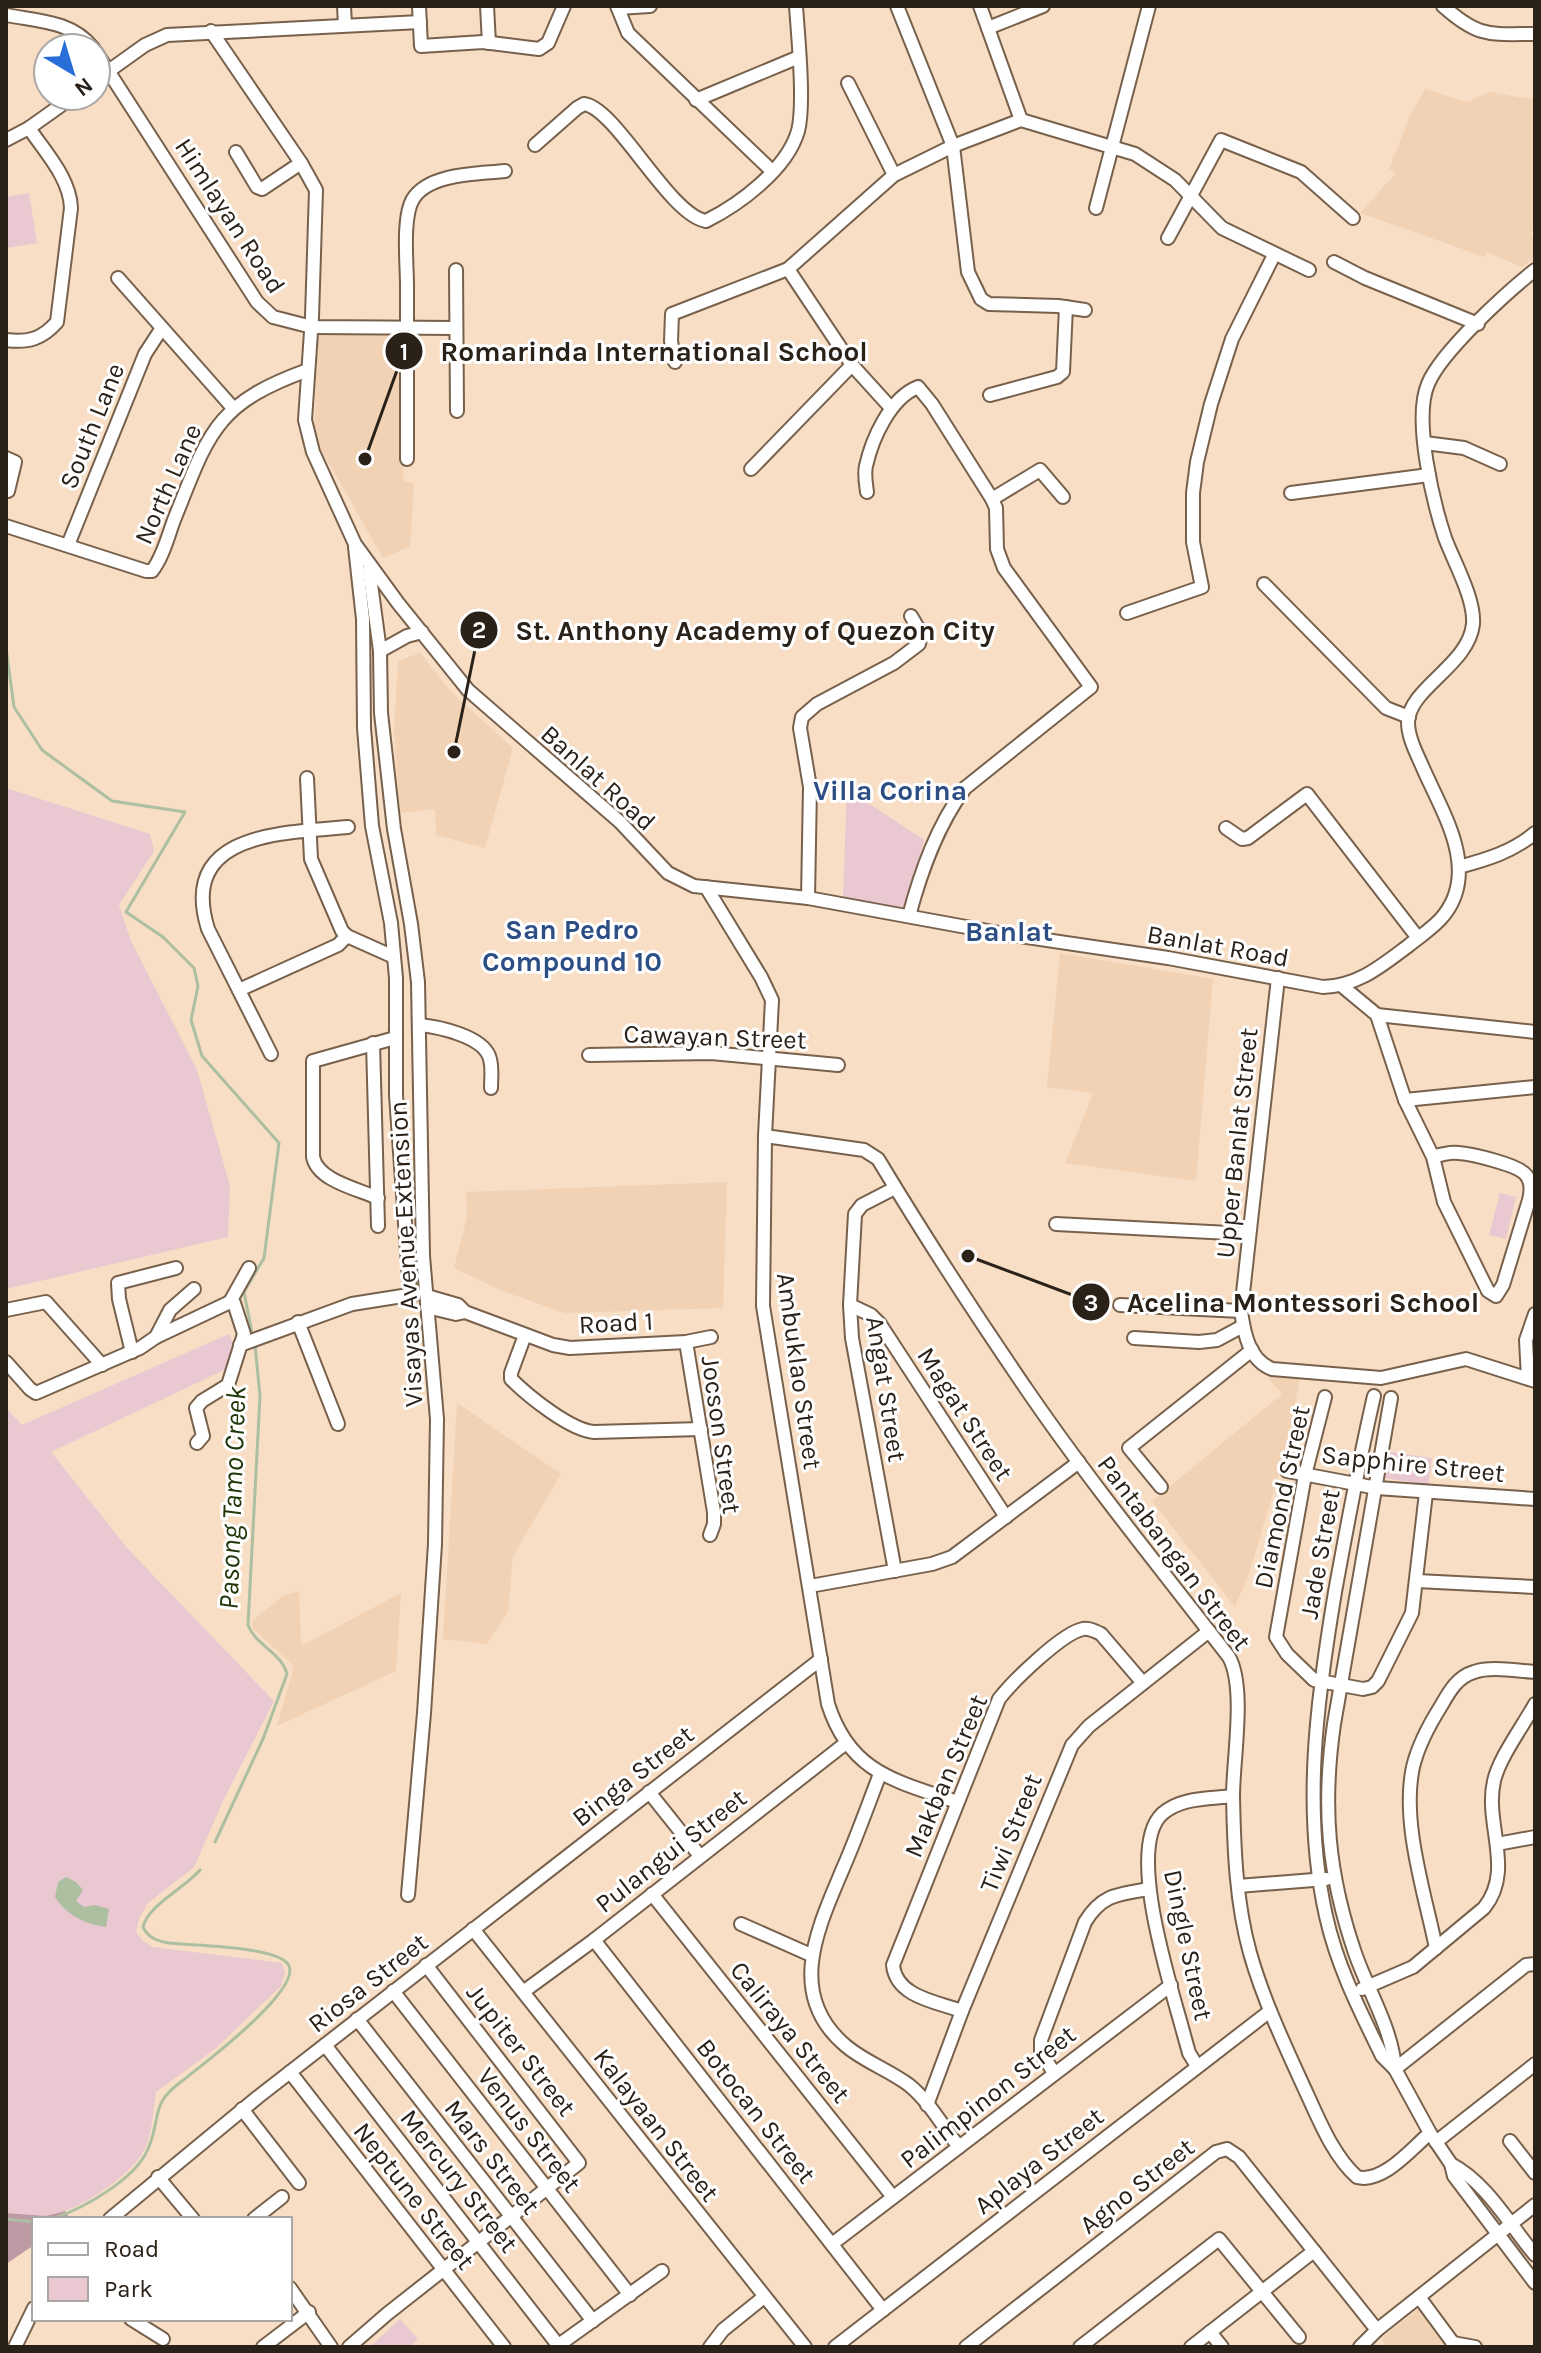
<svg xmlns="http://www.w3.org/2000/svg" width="1541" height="2353" font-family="Karla,sans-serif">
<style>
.built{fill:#f1d2b5}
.green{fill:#e9c8d1}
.forest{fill:#be9aa4}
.water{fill:#adbfa1}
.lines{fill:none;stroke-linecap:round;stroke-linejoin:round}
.stream{stroke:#adbfa1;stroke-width:3}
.minor-casing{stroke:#77614c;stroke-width:16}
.minor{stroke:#fff;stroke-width:12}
.labels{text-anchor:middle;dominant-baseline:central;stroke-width:6;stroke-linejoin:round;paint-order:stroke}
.street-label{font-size:26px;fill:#2a2118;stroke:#fff}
.neighbourhood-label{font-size:28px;font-weight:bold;fill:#2c4e85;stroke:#fff}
.water-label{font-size:28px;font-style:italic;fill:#203709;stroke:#fff}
.leader{fill:none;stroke:#2a2118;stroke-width:3}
.callout-dot{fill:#2a2118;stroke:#fff;stroke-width:3}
.mark-label{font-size:24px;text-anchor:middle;font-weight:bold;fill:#fff}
.callout-label{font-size:28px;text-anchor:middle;font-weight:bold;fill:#2a2118;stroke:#fff;stroke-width:6;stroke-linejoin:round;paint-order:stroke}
</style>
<rect width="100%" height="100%" fill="#f7dec5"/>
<g class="built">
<polygon points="1425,89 1467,102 1490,92 1535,100 1535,223 1531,235 1535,237 1535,257 1522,267 1487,252 1485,257 1360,213 1396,173 1389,169 1410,116"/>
<polygon points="404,332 403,480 414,484 410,546 383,558 314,437 318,335"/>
<polygon points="420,653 452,693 513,748 485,848 436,835 435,809 400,813 394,731 398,661"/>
<polygon points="1060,953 1213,979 1196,1181 1065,1163 1093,1093 1047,1087"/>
<polygon points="727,1182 723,1308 565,1313 502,1291 454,1268 467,1217 466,1192"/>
<polygon points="1300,1376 1290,1435 1250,1571 1235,1607 1152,1501 1282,1394 1268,1377"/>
<polygon points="457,1403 561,1474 513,1556 508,1612 487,1644 443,1639"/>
<polygon points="299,1591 301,1646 401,1593 396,1671 277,1726 294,1666 252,1628 252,1621 284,1595"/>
<polygon points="1421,2307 1450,2347 1387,2347 1381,2338"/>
</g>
<g class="green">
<polygon points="29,193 37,243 6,248 6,197"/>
<polygon points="6,788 150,834 154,851 119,905 131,941 197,1070 230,1186 228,1237 6,1289"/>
<polygon points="847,789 924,840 906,908 843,897"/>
<polygon points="1500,1193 1516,1197 1506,1239 1489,1235"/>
<path d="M229 1334 241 1362 51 1452 128 1549 274 1701 223 1801 194 1867 147 1904 139 1919 136 1932 143 1941 153 1947 282 1963 285 1973 281 1986 215 2049 156 2092C153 2110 153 2131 145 2148 133 2175 74 2215 44 2216 31 2217 18 2214 6 2213V1408L22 1425Z"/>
<polygon points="1390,1452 1432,1458 1428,1485 1385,1478"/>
<polygon points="400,2319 418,2339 410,2347 370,2347"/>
</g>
<polygon class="forest" points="65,2211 70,2219 34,2219 34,2245 6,2264 6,2213 46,2216"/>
<path class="water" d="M66 1877 76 1882 83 1890 76 1901 84 1907 95 1905 109 1909 106 1927C85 1924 66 1915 55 1897L58 1882Z"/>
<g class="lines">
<g class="stream">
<polyline points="6,648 14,707 42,750 112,801 185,812 126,912 163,937 194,968 198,986 191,1020 202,1056 279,1143 264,1258 244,1292 253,1338"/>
<path d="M215 1842 263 1739 287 1674C282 1653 255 1645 248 1625L260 1396 255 1345"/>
<polyline points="6,2219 34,2222"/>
<path d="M52 2219C82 2209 135 2180 148 2149 162 2117 149 2105 182 2081 201 2066 305 1988 288 1964 274 1946 193 1946 169 1943 158 1941 149 1939 143 1927 148 1905 185 1888 200 1870"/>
</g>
<g class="minor-casing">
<g id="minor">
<polyline points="344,6 345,25"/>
<polyline points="419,6 421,46 483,42 539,49 548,43 564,6"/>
<polyline points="487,6 489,43"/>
<polyline points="617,6 628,33 772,171"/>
<polyline points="897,6 953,146 968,272 981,299 989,304 1058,306 1085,310"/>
<polyline points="980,6 1021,120"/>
<path d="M1443 6C1479 38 1489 34 1535 34"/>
<polyline points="618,8 650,6"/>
<path d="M6 15C38 21 72 21 93 48"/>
<polyline points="988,28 1043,6"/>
<path d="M211 31 301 163 316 190 312 317 305 420 313 452 355 544 398 603 468 690 620 822 668 873 694 886 808 898 999 933 1168 958 1323 987C1358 986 1381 966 1408 946 1420 936 1435 927 1444 915 1480 869 1442 812 1423 768 1417 754 1408 738 1408 722 1409 688 1469 665 1473 624 1475 599 1454 562 1445 538 1433 502 1413 419 1428 384 1441 352 1507 292 1535 270"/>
<polyline points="96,52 257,302 273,317 312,327 456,328"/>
<polyline points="96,80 145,45 167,35 420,22"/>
<polyline points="848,83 894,175"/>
<polyline points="696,100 799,57"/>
<polyline points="6,140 29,128 74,96"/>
<path d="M535 145 577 108 584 104C616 108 669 215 706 221 740 204 787 169 798 131 805 104 798 36 796 6"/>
<polyline points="236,152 257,187 262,189 301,163"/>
<polyline points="1096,208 1149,6"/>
<polyline points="1168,238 1221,140 1301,172 1353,218"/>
<polyline points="1334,262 1365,278 1478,324"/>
<polyline points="788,269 852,365 891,408"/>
<polyline points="456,270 457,411"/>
<polyline points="118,278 233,408"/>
<path d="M6 340C28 343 42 339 57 322L71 208C70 178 45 152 29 128"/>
<polyline points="675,362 671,341 672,314 788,269 894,175 953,146 1021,120 1135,154 1175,180 1222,228 1309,270"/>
<polyline points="990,395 1057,377 1063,372 1066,307"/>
<polyline points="1425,443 1464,448 1500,464"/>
<polyline points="6,458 15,462 8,491"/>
<path d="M407 459C407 401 407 343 407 285 407 264 402 217 413 199 429 173 478 174 505 171"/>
<polyline points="751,469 852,365"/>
<path d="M867 492C866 484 864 474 866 466 872 439 890 398 918 387L932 404 992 499 996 508 997 549 1004 568 1091 687 965 788C937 826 921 871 909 916"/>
<polyline points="1291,493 1429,475"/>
<polyline points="992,499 1040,470 1063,497"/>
<path d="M6 526 146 571H152C163 557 168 536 174 520 209 433 214 404 308 370"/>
<polyline points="68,545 145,354 162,328"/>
<polyline points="355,547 363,619 364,728 372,826 391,923 396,978 396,1095 410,1294"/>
<polyline points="369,569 380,651 381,713 394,829 411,924 418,982 423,1256 437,1419 435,1544 424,1713 408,1895"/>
<polyline points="1264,584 1386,708 1409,717"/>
<polyline points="1127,613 1202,587 1193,542 1193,493 1197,462 1211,404 1232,339 1274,255"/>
<polyline points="380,651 407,636 422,632"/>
<polyline points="307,778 311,859 342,931 347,936 394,957"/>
<polyline points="1226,828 1242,839 1248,838 1307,794 1418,938"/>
<path d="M1459 867C1488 859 1512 852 1535 833"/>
<path d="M706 887 761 977 772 1000 765 1136 763 1306 828 1704C850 1773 896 1781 957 1802"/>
<polyline points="808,898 810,787 800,728 802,717 817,704 894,663 919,644 921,633 911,616"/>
<path d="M1278 978 1241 1311C1244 1333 1249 1360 1272 1369L1381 1378 1466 1359 1535 1381"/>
<path d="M1342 986 1377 1015 1405 1100 1433 1157 1444 1202 1488 1291 1496 1296 1503 1285 1529 1200C1531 1192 1532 1182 1526 1175 1519 1165 1472 1154 1459 1153 1450 1152 1442 1154 1433 1157"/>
<polyline points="239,990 338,945 347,936"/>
<polyline points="1377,1015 1535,1032"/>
<path d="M420 1025C439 1027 481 1036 489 1056 493 1065 491 1078 491 1088"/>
<polyline points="373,1043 378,1226"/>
<path d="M271 1054 208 929C178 832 283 833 348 827"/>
<polyline points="589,1055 711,1053 838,1065"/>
<polyline points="1405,1100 1535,1087"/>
<path d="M765 1136 864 1150 878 1159C925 1237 975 1314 1027 1390 1090 1482 1161 1569 1229 1657 1246 1688 1233 1759 1233 1796 1234 1848 1236 1903 1250 1953 1264 2002 1286 2048 1307 2094 1320 2122 1334 2157 1357 2177 1383 2184 1412 2148 1430 2133"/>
<path d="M378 1198C358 1189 318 1181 313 1157V1061L395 1038"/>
<polyline points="1056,1224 1249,1234"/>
<polyline points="427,1296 458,1305 465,1312 553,1345 570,1348 686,1342 711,1337"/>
<polyline points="230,1302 249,1268"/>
<polyline points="850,1305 871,1315 880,1324 1006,1517"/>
<polyline points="1120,1305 1241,1311"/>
<polyline points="427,1307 456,1314 465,1312"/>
<polyline points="6,1310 46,1302 102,1365"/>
<polyline points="298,1322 338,1424"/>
<path d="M525 1335 511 1373V1379C528 1396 570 1430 594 1432L701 1429"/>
<polyline points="156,1337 170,1310 194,1289"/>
<polyline points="1134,1338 1199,1342 1217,1340 1243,1326"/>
<polyline points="686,1342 714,1512 714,1524 710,1535"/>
<polyline points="240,1345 352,1304 415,1294"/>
<polyline points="132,1352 119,1299 118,1283 176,1268"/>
<polyline points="6,1362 30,1389 36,1393 140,1348 156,1337 230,1302 234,1303 244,1334 228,1385 202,1401 196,1408 203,1436 197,1443"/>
<polyline points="1528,1378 1526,1340 1535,1314"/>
<path d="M1374 1396C1359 1461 1347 1526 1335 1592 1317 1699 1302 1809 1326 1916 1337 1966 1360 2011 1382 2056L1395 2069 1430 2133 1451 2164 1454 2176 1535 2283"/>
<polyline points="1325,1397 1305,1475 1276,1637 1287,1654 1314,1680 1363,1689 1372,1687 1378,1681 1412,1613 1426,1493"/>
<path d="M1391 1398 1334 1724C1322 1807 1328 1874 1355 1953 1368 1991 1392 2028 1395 2069"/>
<polyline points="1287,1471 1377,1488 1535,1499"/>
<polyline points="1161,1487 1129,1448 1252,1350"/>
<polyline points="895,1571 852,1338 850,1305 855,1214 862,1205 895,1188"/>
<polyline points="1417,1581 1535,1587"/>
<polyline points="810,1586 932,1564 952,1557 1079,1462"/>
<path d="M880 1774C868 1805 857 1836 844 1866 819 1926 784 1994 846 2046 865 2062 889 2070 909 2085 929 2101 943 2127 959 2147"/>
<polyline points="649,1792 700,1856"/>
<polyline points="1497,1844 1535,1837"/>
<polyline points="1238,1886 1326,1879"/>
<polyline points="652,1894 893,2197"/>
<polyline points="741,1924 811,1955"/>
<polyline points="473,1929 805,2347"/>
<polyline points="594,1940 883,2310"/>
<path d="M1436 1948C1425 1894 1401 1822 1413 1767 1418 1746 1429 1725 1441 1706 1449 1692 1457 1677 1474 1672 1491 1666 1517 1671 1535 1672"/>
<path d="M1362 1989 1413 1967 1484 1908C1515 1870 1484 1824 1494 1781 1499 1758 1523 1726 1535 1704"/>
<polyline points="393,1991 630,2295"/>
<polyline points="523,1992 594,1940 846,1743"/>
<path d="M962 2011C937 2002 896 1997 893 1965L999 1699C1012 1682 1062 1633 1083 1629 1089 1628 1095 1631 1101 1634L1143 1683"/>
<polyline points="357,2019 593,2321"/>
<polyline points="325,2045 558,2345"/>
<path d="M1197 2066 1189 2053 1184 2035C1172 1989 1125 1849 1162 1814 1181 1797 1210 1799 1233 1796"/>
<polyline points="1395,2069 1526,1965 1535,1964"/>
<polyline points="290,2072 504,2347"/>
<path d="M1054 2073 1041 2052V2040L1085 1922C1102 1894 1119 1894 1149 1889"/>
<polyline points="927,2105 962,2011 1072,1745 1089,1726 1209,1631"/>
<polyline points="242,2109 299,2183"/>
<polyline points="1510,2141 1535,2173"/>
<polyline points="1436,2142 1535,2064"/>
<path d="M1451 2164C1486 2182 1510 2225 1535 2255"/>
<polyline points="158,2177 193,2219"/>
<polyline points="110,2219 258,2097 821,1659"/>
<polyline points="254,2219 282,2197"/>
<polyline points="832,2244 1171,1985"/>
<polyline points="290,2288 331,2347"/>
<polyline points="1419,2297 1453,2343 1452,2347"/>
<polyline points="131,2319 163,2339"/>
<polyline points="1210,2332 1222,2347"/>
<polyline points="1453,2343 1475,2347"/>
<polyline points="15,2347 34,2308"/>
<polyline points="263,2347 309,2312"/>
<polyline points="349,2347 387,2314 579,2163 426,1965"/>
<polyline points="556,2347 662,2271"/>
<polyline points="710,2347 723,2330 764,2297"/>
<polyline points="835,2347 1270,2011"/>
<polyline points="966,2347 1216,2152 1227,2149 1239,2157 1377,2330"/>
<polyline points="1080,2347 1219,2239 1299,2337"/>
<polyline points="1191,2347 1314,2251"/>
<polyline points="1360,2347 1377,2330 1535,2205"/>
</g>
</g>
<use href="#minor" class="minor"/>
</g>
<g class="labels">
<g class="street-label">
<text transform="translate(230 216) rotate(57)">Himlayan Road</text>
<text transform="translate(92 426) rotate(-68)">South Lane</text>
<text transform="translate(168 484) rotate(-66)">North Lane</text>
<text transform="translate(598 778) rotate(42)">Banlat Road</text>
<text transform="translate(1218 946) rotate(10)">Banlat Road</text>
<text transform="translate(715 1037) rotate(2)">Cawayan Street</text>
<text transform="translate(1237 1143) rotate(-84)">Upper Banlat Street</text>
<text transform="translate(406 1254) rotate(-93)">Visayas Avenue Extension</text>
<text transform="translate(616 1323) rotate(-3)">Road 1</text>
<text transform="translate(799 1371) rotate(82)">Ambuklao Street</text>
<text transform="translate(886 1389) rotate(81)">Angat Street</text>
<text transform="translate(965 1414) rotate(57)">Magat Street</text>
<text transform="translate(721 1435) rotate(82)">Jocson Street</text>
<text transform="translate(1413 1464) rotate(6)">Sapphire Street</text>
<text transform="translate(1282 1497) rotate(-78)">Diamond Street</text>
<text transform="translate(1174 1553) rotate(53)">Pantabangan Street</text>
<text transform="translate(1320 1554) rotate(-80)">Jade Street</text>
<text transform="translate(633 1776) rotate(-38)">Binga Street</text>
<text transform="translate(946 1776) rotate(-67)">Makban Street</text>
<text transform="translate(1011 1833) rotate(-68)">Tiwi Street</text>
<text transform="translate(671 1851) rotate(-38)">Pulangui Street</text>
<text transform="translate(1188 1945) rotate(78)">Dingle Street</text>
<text transform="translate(368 1983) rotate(-38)">Riosa Street</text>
<text transform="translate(790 2032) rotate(51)">Caliraya Street</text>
<text transform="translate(521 2050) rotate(52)">Jupiter Street</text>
<text transform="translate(988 2097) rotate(-38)">Palimpinon Street</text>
<text transform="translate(756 2111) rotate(52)">Botocan Street</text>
<text transform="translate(656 2125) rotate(52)">Kalayaan Street</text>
<text transform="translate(529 2130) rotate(52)">Venus Street</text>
<text transform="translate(492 2157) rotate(52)">Mars Street</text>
<text transform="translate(1039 2161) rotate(-38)">Aplaya Street</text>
<text transform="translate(459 2181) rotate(52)">Mercury Street</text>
<text transform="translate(1137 2186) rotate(-38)">Agno Street</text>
<text transform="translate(414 2196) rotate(52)">Neptune Street</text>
</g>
<g class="neighbourhood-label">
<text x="890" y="790">Villa Corina</text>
<text x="572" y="929">San Pedro<tspan x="572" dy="32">Compound 10</tspan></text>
<text x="1009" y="931">Banlat</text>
</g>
<g class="water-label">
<text transform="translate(232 1498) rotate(-88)">Pasong Tamo Creek</text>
</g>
</g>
<path class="leader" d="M365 459L404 351M454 752L479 630M968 1256L1091 1302"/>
<g class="callout-dot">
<circle cx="365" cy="459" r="8"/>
<circle cx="454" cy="752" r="8"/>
<circle cx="968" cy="1256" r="8"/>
<circle cx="404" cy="351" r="20"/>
<circle cx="479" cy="630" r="20"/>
<circle cx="1091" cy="1302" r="20"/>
</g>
<g class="mark-label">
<text x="404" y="360">1</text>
<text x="479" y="638">2</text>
<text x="1091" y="1311">3</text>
</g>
<g class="callout-label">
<text x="654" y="361">Romarinda International School</text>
<text x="755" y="640">St. Anthony Academy of Quezon City</text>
<text x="1303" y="1312">Acelina Montessori School</text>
</g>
<rect width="1541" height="2353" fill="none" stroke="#2a2118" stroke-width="16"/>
<rect x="32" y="2217" width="260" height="104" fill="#ffffff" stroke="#aaa6a3" stroke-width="2"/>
<rect x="48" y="2243" width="40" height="12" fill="#ffffff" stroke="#aaa6a3" stroke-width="2"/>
<text x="104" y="2257" font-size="24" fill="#2a2118">Road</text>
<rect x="48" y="2277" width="40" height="24" fill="#e9c8d1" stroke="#aaa6a3" stroke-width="2"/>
<text x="104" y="2297" font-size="24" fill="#2a2118">Park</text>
<g transform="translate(72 72) rotate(142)"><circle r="38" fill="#ffffff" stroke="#aaa6a3" stroke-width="2"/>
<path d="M0-6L14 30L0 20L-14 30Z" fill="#296dd9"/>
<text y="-12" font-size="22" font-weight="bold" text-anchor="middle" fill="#2a2118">N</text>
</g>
</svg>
